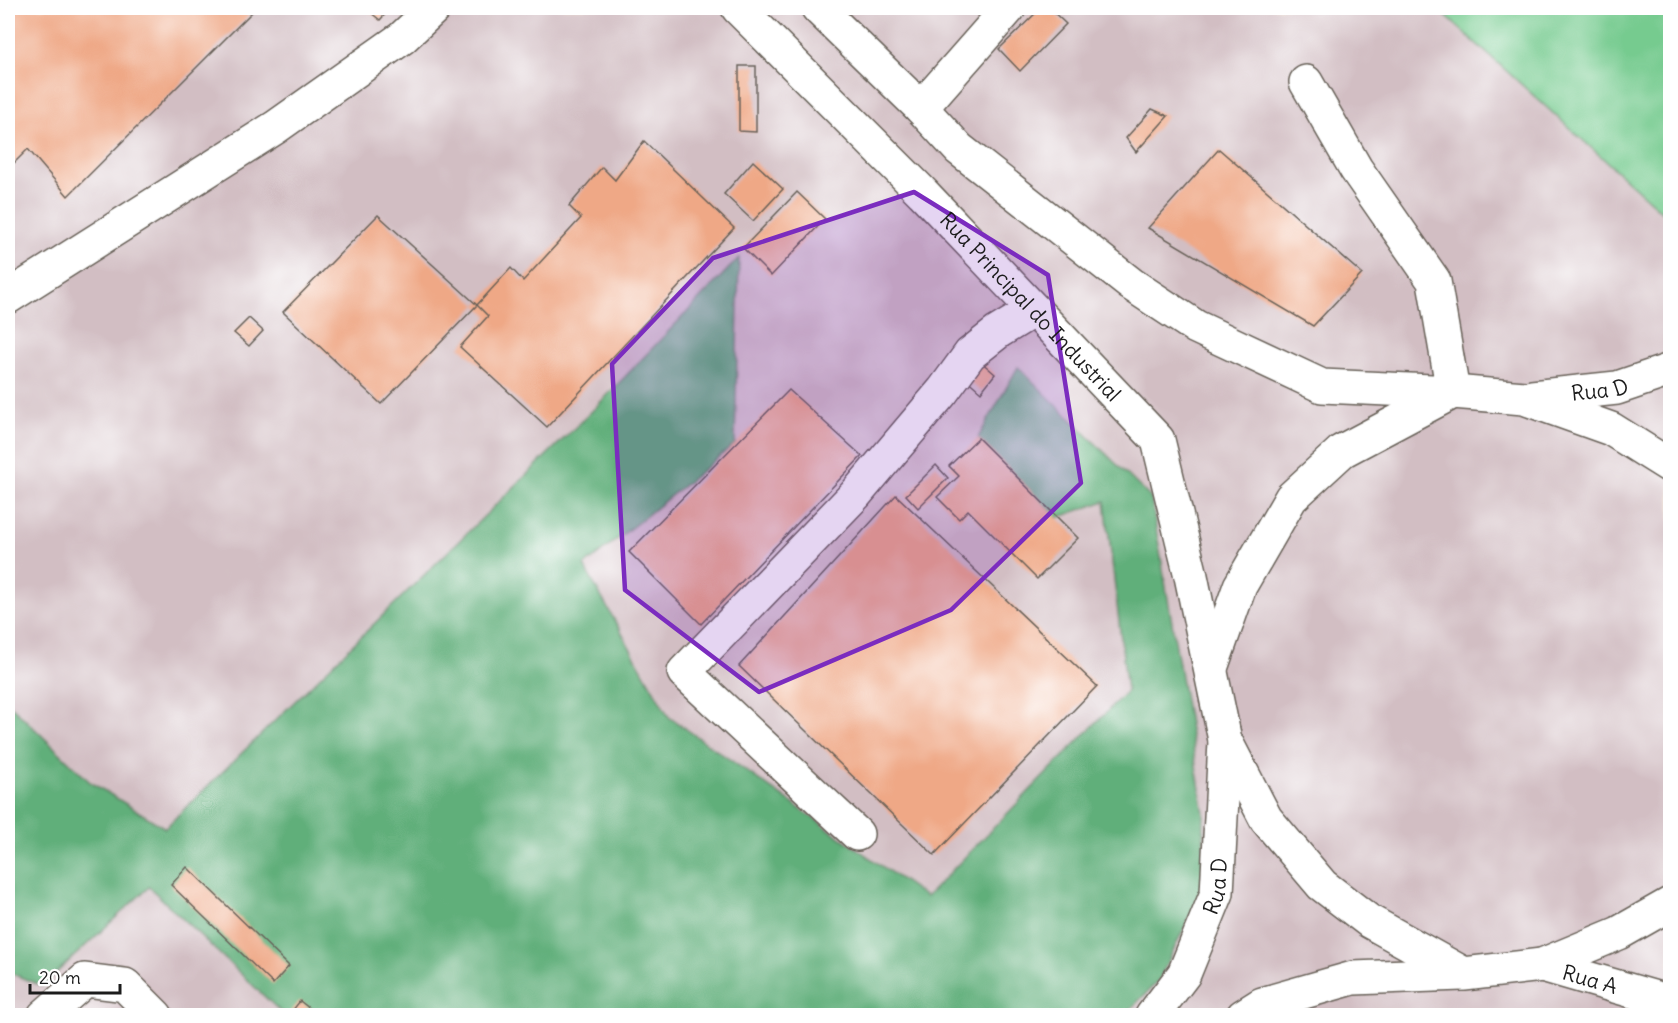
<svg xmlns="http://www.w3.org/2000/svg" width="1678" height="1023" font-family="Delius,sans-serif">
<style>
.industrial{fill:#d2bec3}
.green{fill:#76cb8f;stroke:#497456;stroke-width:1.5}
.forest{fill:#60af7a;stroke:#3e664b;stroke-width:1.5}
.building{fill:#efa886}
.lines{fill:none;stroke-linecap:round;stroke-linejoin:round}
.minor-casing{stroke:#686158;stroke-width:36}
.minor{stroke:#fff;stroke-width:33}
.marked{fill:#7b2cbf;fill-opacity:0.2;stroke:#7b2cbf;stroke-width:4.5;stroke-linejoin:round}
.labels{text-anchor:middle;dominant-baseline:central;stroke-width:4.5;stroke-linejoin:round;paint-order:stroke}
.street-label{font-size:21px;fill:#1c1c1c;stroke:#fff}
</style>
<rect width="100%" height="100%" fill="#fff"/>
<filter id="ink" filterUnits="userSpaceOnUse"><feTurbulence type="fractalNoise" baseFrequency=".0167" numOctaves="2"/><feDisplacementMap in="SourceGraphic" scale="12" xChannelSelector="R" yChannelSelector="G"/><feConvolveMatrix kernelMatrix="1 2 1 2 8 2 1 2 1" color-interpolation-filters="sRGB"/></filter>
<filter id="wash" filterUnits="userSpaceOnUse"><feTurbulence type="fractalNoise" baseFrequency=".008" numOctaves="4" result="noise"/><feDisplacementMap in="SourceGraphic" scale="24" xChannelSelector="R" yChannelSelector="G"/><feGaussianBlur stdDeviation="1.35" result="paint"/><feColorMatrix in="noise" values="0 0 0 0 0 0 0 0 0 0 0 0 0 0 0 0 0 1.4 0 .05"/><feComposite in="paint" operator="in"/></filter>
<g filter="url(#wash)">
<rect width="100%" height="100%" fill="#f4e0c6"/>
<rect class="industrial" x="8" y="8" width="1662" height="1007"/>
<polygon class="green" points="1437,8 1670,8 1670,219"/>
<polygon class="forest" points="739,258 735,444 584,566 669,717 926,897 1127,691 1105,501 1057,518 978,438 1018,367 1151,498 1204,813 1203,889 1159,980 1125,1015 284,1015 149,887 42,986 8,972 8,703 90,782 165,828 593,410"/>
<g id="blocks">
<g class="building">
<polygon points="8,8 256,8 68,196 28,149 8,169"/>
<polygon points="365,8 391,8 380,20"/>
<polygon points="1041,8 1049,8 1066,24 1020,71 999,49"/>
<polygon points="739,66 756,66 756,132 739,131"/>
<polygon points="1152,109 1168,116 1136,152 1126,138"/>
<polygon points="644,141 734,228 547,427 460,347 488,316 477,305 511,268 523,281 581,218 569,206 602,167 615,180"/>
<polygon points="1219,149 1362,274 1313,326 1148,228"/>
<polygon points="753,161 783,189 753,221 724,194"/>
<polygon points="797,192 825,219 771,276 743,248"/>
<polygon points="378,215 477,305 381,404 283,312"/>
<polygon points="249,318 263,331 249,346 234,333"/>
<polygon points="979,360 995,374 981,392 965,378"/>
<polygon points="789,390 862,456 701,624 629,552"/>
<polygon points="978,438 1078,538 1037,579 968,510 959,519 937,497 959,476 949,466"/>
<polygon points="936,465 948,478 918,508 906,495"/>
<polygon points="896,495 1097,686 934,855 739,666"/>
<polygon points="187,867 289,966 273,984 171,885"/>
<polygon points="300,1001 315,1013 313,1016 288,1016"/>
</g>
</g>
</g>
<g filter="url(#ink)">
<use href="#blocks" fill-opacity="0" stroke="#686158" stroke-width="1.5"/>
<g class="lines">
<g class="minor-casing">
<g id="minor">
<path id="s1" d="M738 8 923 193 1158 440 1191 576 1225 740 1266 819 1322 885 1369 921 1464 974 1542 965 1619 933 1670 904"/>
<polyline points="818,8 921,108 959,149 1131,284 1196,327 1322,386 1453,392 1434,281 1356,169 1306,82"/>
<polyline points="921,108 1009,8"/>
<polyline points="8,297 276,127 402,38 434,8"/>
<path id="s2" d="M1532 397 1617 388 1670 370"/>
<polyline points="1211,668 1240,586 1291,498 1342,451 1453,392 1524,398 1611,429 1670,466"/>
<polyline points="857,834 684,672 855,495 943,391 970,354 998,332 1034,310"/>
<path id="s3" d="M1542 965 1670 1002"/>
<polyline points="44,1016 85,980 125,985 156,1016"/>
<path id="s4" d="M1152 1016 1184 974 1217 893 1225 742"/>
<polyline points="1243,1016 1262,1004 1353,978 1462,974"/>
</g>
</g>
<use href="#minor" class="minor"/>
</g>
</g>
<path class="marked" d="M914 192 1048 275 1081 483 951 610 759 692 625 590 612 364 713 258Z"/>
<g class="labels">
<g class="street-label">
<text stroke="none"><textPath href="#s1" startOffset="418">Rua Principal do Industrial</textPath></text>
<text stroke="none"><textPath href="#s2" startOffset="68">Rua D</textPath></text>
<text stroke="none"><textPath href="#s4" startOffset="147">Rua D</textPath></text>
<text stroke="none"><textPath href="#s3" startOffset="50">Rua A</textPath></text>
</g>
</g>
<rect width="1678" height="1023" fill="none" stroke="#fff" stroke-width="30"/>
<path d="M30 984v9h90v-9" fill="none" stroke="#1c1c1c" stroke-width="3"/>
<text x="39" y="984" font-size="18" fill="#1c1c1c" stroke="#ffffff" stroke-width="4.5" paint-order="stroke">20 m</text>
</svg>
